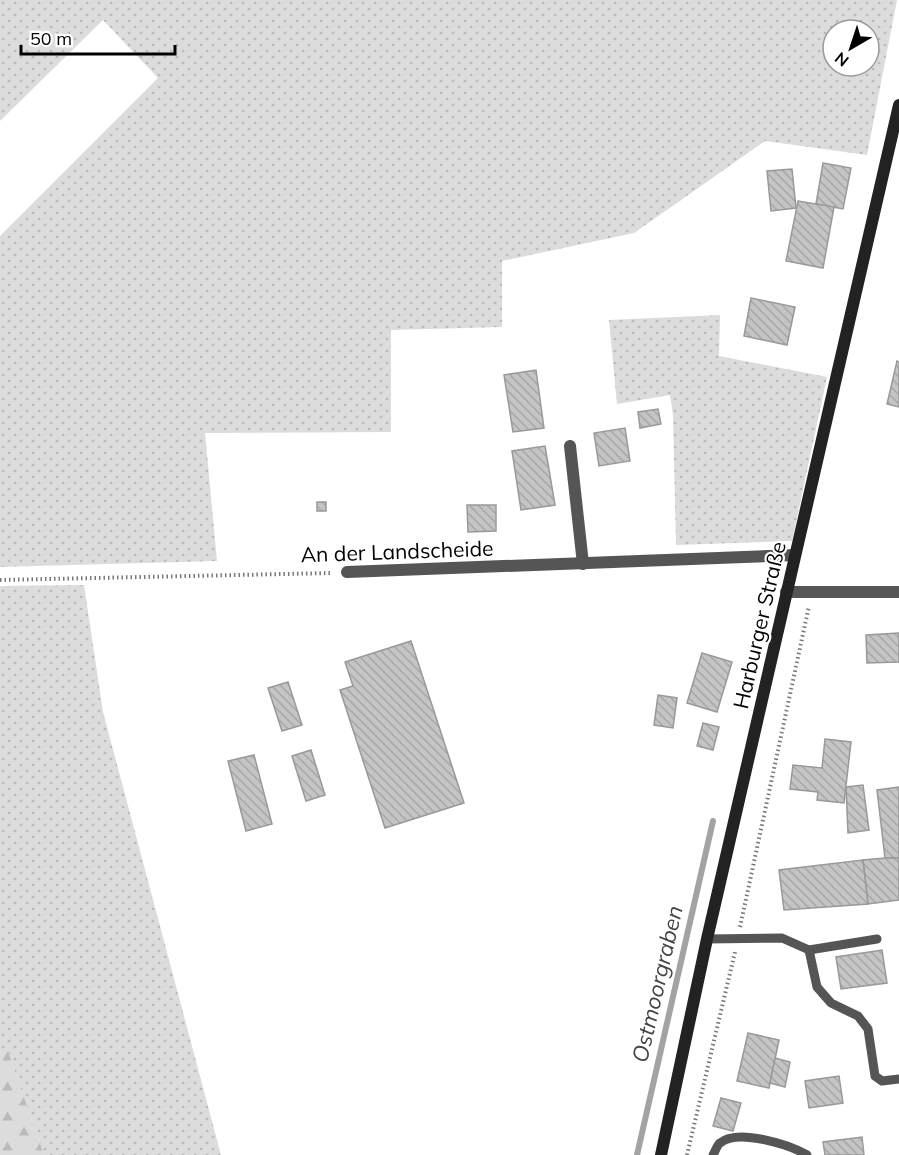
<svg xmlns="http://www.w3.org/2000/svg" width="899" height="1155" font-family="Mulish,sans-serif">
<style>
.grass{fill:url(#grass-dots);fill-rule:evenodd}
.forest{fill:url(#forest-firs)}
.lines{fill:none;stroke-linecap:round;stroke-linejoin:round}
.stream{stroke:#a3a3a3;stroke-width:6}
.building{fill:url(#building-back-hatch);stroke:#999;stroke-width:1.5}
.path{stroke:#777;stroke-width:4;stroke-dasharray:1.5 3;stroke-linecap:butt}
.lane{stroke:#555;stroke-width:9}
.street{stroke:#555;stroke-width:12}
.secondary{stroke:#222;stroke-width:12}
.labels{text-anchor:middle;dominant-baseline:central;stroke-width:4.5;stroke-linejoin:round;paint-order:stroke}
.street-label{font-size:21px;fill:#000;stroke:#fff}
.water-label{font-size:22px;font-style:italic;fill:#444;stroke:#fff}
</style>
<defs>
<pattern id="grass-dots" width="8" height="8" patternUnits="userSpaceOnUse" patternTransform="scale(1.5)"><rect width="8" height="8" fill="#dcdcdc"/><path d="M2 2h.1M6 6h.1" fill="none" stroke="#bbb" stroke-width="1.8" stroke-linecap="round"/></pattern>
<pattern id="forest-firs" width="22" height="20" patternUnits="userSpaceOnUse" patternTransform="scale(1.5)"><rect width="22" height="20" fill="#dcdcdc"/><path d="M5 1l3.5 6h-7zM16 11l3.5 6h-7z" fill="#bbb"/></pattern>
<pattern id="building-back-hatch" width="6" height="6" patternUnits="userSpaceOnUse" patternTransform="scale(1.5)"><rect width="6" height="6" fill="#c4c4c4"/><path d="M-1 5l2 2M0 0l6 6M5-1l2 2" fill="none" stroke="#a7a7a7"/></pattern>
</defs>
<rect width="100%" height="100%" fill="#fff"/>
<g class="grass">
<path d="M0 0H897L867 155 765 141 634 233 502 261V327L391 330V432L205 433 217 561 0 567V236L158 78 103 20 0 121ZM833 30H869V66H833Z"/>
<polygon points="720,315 719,356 827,377 792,541 676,545 673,415 670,395 617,404 609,320"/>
<polygon points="84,585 103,712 221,1155 44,1155 7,1049 0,1049 0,586"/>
</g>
<polygon class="forest" points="7,1048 44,1155 0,1155 0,1049"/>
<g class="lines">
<polyline class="stream" points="637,1155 713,821"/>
</g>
<g class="building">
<polygon points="823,163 851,168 843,209 816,204"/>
<polygon points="792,169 796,208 771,211 767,171"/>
<polygon points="798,201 834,207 823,268 786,261"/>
<polygon points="751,298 795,307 787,345 744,336"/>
<polygon points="897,361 899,362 899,407 887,404"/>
<polygon points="536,370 544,428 513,432 504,375"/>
<polygon points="658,409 661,424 640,428 638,412"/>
<polygon points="625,428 630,461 599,466 594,433"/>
<polygon points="545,446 555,505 521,510 512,451"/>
<rect x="317" y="502" width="9" height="9"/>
<polygon points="467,505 496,505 496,531 468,532"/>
<polygon points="899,633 899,662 867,663 866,635"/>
<polygon points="411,641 464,803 385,828 340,690 353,686 345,662"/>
<polygon points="702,653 732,662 717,712 687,703"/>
<polygon points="288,682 302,725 282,731 268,688"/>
<polygon points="658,695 677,698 673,728 654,725"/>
<polygon points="703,723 719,727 713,750 697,746"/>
<polygon points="825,739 851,742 844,803 817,800 818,792 790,789 793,765 822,768"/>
<polygon points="311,750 325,795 306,801 292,756"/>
<polygon points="254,755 272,824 246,831 228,761"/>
<polygon points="863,785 869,830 848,833 846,787"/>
<polygon points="899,787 899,858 885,858 877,790"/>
<polygon points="885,858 899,858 899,900 868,904 863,860"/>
<polygon points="863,860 868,904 784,910 779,870"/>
<polygon points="882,950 887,983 841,989 836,957"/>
<polygon points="748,1033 779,1040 769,1088 737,1081"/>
<polygon points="775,1058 790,1062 785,1087 770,1083"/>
<polygon points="839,1076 843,1103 809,1108 805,1081"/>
<polygon points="721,1098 741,1103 733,1131 713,1126"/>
<polygon points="862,1137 864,1155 825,1155 823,1142"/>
</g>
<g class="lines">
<g class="path">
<polyline points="0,580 331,573"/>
<polyline points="740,927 809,606"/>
<polyline points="687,1155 735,952"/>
</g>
<g class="lane">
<polyline points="707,939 782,938 809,950 877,939"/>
<polyline points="809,950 817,987 831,1003 858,1016 868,1029 875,1076 882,1081 899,1079"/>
<path d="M713 1155C715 1152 717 1145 720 1143 738 1128 790 1145 807 1155"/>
</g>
<g class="street">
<polyline points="570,446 583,564"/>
<polyline points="347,572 795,555"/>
<polyline points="786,592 899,592"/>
</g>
<polyline class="secondary" points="661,1155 707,939 899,105"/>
</g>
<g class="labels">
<g class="street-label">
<text transform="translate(397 551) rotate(-2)">An der Landscheide</text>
<text transform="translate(759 625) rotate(-77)">Harburger Straße</text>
</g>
<g class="water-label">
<text transform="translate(657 984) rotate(-77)">Ostmoorgraben</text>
</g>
</g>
<g transform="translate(851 48) rotate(219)"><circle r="28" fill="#ffffff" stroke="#999999" stroke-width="1.5"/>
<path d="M0-4.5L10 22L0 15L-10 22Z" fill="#000000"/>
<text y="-9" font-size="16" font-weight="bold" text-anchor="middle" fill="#000000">N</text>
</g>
<path d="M21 45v9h154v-9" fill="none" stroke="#000000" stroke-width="3"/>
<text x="30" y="45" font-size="18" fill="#000000" stroke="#ffffff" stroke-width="4.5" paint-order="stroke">50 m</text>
</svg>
